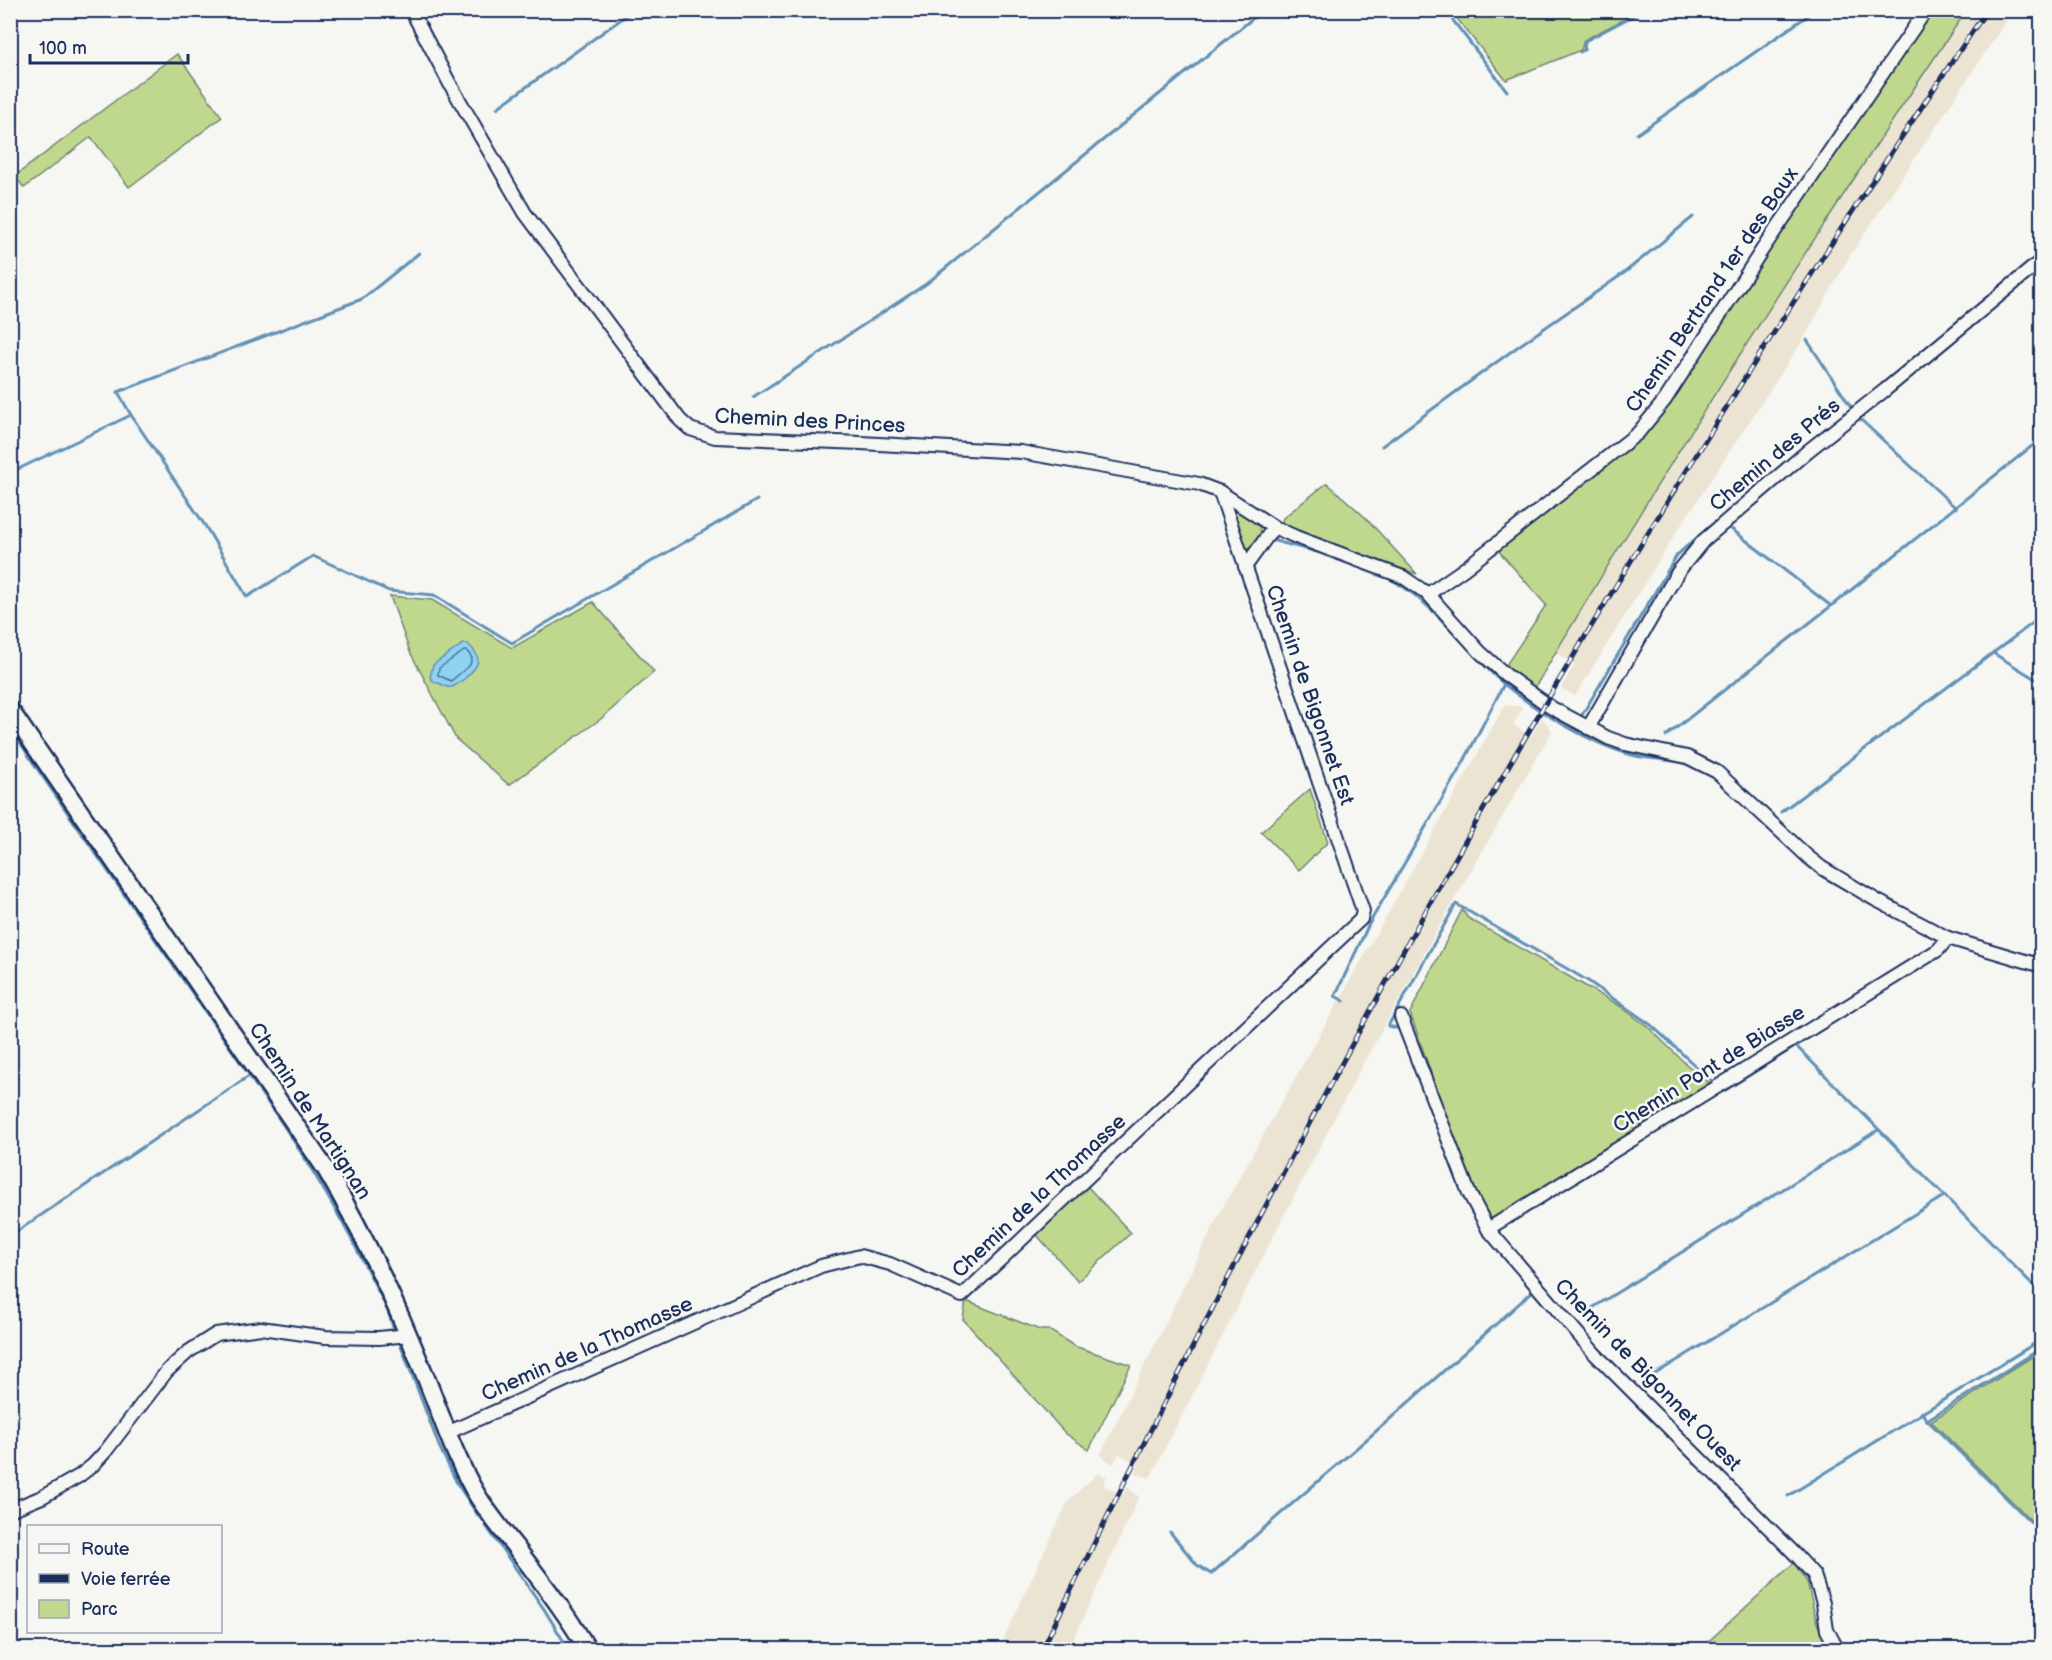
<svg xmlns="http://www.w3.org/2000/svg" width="2052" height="1660" font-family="'Balsamiq Sans',sans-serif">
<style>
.built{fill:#ece4d3}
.green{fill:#c0d88e;stroke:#6e8476;stroke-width:1.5}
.water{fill:#8fd2f1;stroke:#6191b6;stroke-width:1.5}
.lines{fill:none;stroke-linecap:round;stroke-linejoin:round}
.shore{stroke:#497099;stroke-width:1.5}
.stream{stroke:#6191b6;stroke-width:3}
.street-casing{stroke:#1b2f5e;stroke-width:16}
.secondary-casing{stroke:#1b2f5e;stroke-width:21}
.street{stroke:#f6f6f2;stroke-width:12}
.secondary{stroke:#f6f6f2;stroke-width:16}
.rail-casing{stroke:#1b2f5e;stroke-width:5}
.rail{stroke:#f6f6f2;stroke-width:3;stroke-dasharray:9;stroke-linecap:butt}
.labels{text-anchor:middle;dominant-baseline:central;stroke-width:5;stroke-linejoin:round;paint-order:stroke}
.street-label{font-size:21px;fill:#1b2f5e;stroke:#f6f6f2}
</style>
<rect width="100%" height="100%" fill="#f6f6f2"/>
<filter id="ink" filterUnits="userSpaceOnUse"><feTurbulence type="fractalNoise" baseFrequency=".0167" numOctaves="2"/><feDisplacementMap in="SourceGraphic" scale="12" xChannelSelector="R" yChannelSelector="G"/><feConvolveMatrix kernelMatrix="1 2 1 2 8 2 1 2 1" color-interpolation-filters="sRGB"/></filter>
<g filter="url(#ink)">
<g class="built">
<polygon points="1954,11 2013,11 1849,257 1803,340 1674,536 1575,696 1561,688 1575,664 1556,653 1542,676 1557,625"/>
<polygon points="1505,705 1523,707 1513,725 1531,736 1542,718 1552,731 1452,904 1365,1060 1276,1231 1150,1478 1134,1473 1138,1464 1119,1454 1113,1464 1100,1455 1224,1205"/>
<polygon points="1098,1473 1107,1477 1103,1485 1123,1495 1127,1487 1139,1497 1069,1649 999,1649 1068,1501"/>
</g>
<g class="green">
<polygon points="1451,11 1640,11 1584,40 1581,50 1506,80"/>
<path d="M1930 11H1966C1816 233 1670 458 1534 689L1504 668 1546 605 1498 550 1638 438Z"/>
<polygon points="177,54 222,117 129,187 91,137 24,188 15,176"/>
<polygon points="1327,483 1366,518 1417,574 1313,538 1281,524 1283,518"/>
<path d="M1228 500C1241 509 1261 518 1261 536L1245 553Z"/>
<polygon points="390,596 432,600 512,648 593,602 654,672 602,718 509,785 456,739 410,652"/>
<polygon points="1310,789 1328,842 1299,870 1261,832"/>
<polygon points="1462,910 1468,918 1620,1006 1647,1026 1686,1064 1712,1085 1489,1222 1456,1144 1410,1013"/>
<polygon points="1086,1185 1131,1233 1078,1281 1035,1233"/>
<polygon points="966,1301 1040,1330 1049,1330 1074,1346 1131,1365 1089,1450 1065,1433 963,1319"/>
<polygon points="2041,1351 2041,1530 1931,1421"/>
<polygon points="1794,1563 1807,1582 1817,1623 1830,1649 1699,1650"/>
</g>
<path class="water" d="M463 644H468C484 659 479 666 464 679 461 681 456 686 452 687 445 689 441 682 434 682L430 677 433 665Z"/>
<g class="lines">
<polygon class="shore" points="464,651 467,651 472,658 470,665 451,681 438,675 439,668"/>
<g class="stream">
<polyline points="1445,10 1507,91"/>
<polyline points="1580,52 1584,50 1585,41 1644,10"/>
<polyline points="497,108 634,10"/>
<polyline points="1637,134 1816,10"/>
<polyline points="2036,258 2042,253"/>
<polyline points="1992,294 2017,273"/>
<polyline points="1807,340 1853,410"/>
<polyline points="753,397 926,284 1263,10"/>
<polyline points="131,415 206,527 247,597 313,556 389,591 434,595 512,643 757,500"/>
<polyline points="1859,418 1956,508"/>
<polyline points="1382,446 1520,345 1624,273 1693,217"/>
<polyline points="10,473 131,415 118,392 362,299 419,253"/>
<polyline points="1730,528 1831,606 2042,438"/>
<polyline points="1275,541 1325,554"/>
<path d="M1382 575C1433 598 1463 649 1504 684 1535 710 1593 745 1632 755 1651 760 1672 759 1691 765"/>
<polyline points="1993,653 2042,683"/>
<polyline points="1582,715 1677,555 1714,523"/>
<polyline points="10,727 38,770 247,1072"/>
<polyline points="1666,736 1831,606"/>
<polyline points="1781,812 2042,616"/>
<polyline points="1770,829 1806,864 1823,877 1939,941"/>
<polyline points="1344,1001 1335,996 1369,924 1463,763 1504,684"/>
<polyline points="1401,1029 1388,1026 1456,904 1588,981 1651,1025 1715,1084"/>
<path d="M251 1079C295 1139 334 1203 367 1269 377 1289 390 1311 394 1332"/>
<polyline points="1720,1088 1724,1091 1796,1046 2042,1294"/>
<polyline points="1484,1233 1549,1310"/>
<polyline points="10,1236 252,1074"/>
<polyline points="1589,1310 1878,1130"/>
<polyline points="400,1343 439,1446 458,1485 479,1517"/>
<polyline points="1594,1344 1632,1382"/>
<polyline points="1647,1379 1944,1196"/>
<polyline points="1631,1399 1690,1458"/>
<polyline points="1921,1412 1927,1420 2042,1533"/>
<polyline points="1927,1420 2042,1348"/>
<polyline points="1788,1496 2042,1339"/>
<polyline points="486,1526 544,1609 569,1650"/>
<polyline points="1170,1532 1197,1565 1211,1574 1382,1426 1533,1291"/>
</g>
<g class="street-casing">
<g id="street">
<polyline points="411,10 450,84 525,213 680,420 690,429 715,437 861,443 1021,452 1199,484 1220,492 1274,527 1296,537 1403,577 1428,594 1480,652 1506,675 1531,693 1552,708 1608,738 1625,744 1687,757 1717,772 1807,856 1822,868 1876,900 1948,938 2042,966"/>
<polyline points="1245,567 1274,527"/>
<polyline points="1428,594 1464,569 1638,433 1665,400 1762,250 1926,10"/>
<polyline points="1588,728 1678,572 1703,541 1809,450 1885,390 2042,260"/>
<polyline points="1401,1017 1469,1193 1488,1229 1595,1354 1797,1556 1814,1575 1823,1603 1827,1630 1838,1650"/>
<polyline points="1488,1229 1938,950 1948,938"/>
<polyline points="447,1433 821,1266 860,1256 890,1264 962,1296 1361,919 1363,911 1220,492"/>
<polyline points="10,1510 42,1497 79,1476 93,1465 105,1452 167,1371 188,1352 216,1334 261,1328 325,1337 379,1338 408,1335"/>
</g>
</g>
<g class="secondary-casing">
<path id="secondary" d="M10 710 325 1168C364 1233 396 1303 424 1373 440 1412 453 1453 474 1490 486 1511 502 1530 517 1549 542 1582 567 1614 588 1650"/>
</g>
<use href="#street" class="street"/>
<use href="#secondary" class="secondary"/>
<g class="rail-casing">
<path id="rail" d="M1042 1650C1168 1390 1300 1133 1442 882 1611 583 1794 294 1987 10"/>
</g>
<use href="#rail" class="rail"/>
</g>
</g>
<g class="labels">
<g class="street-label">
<text transform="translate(1712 290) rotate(-56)">Chemin Bertrand 1er des Baux</text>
<text transform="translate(810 421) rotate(3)">Chemin des Princes</text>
<text transform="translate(1775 455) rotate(-40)">Chemin des Prés</text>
<text transform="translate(1310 695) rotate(71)">Chemin de Bigonnet Est</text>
<text transform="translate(1709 1069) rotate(-32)">Chemin Pont de Biasse</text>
<text transform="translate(310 1111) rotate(57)">Chemin de Martignan</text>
<text transform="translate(1039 1196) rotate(-43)">Chemin de la Thomasse</text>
<text transform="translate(587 1349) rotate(-24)">Chemin de la Thomasse</text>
<text transform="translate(1648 1375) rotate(46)">Chemin de Bigonnet Ouest</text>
</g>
</g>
<rect width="2052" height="1660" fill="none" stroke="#f6f6f2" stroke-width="36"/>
<rect x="18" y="18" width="2016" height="1624" fill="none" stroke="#1b2f5e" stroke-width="2" filter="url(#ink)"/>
<rect x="27" y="1525" width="195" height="108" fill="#f6f6f2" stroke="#9ea6b7" stroke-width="1.5"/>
<rect x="39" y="1544" width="30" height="9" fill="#f6f6f2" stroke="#9ea6b7" stroke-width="1.5"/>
<text x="81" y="1555" font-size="18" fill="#1b2f5e">Route</text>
<rect x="39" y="1574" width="30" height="9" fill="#1b2f5e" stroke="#9ea6b7" stroke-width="1.5"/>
<text x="81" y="1585" font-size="18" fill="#1b2f5e">Voie ferrée</text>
<rect x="39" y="1600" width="30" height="18" fill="#c0d88e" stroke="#9ea6b7" stroke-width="1.5"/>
<text x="81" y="1615" font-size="18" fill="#1b2f5e">Parc</text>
<path d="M30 54v9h158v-9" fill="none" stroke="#1b2f5e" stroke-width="3"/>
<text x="39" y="54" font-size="18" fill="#1b2f5e" stroke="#f6f6f2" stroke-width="4.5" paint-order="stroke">100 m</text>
</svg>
